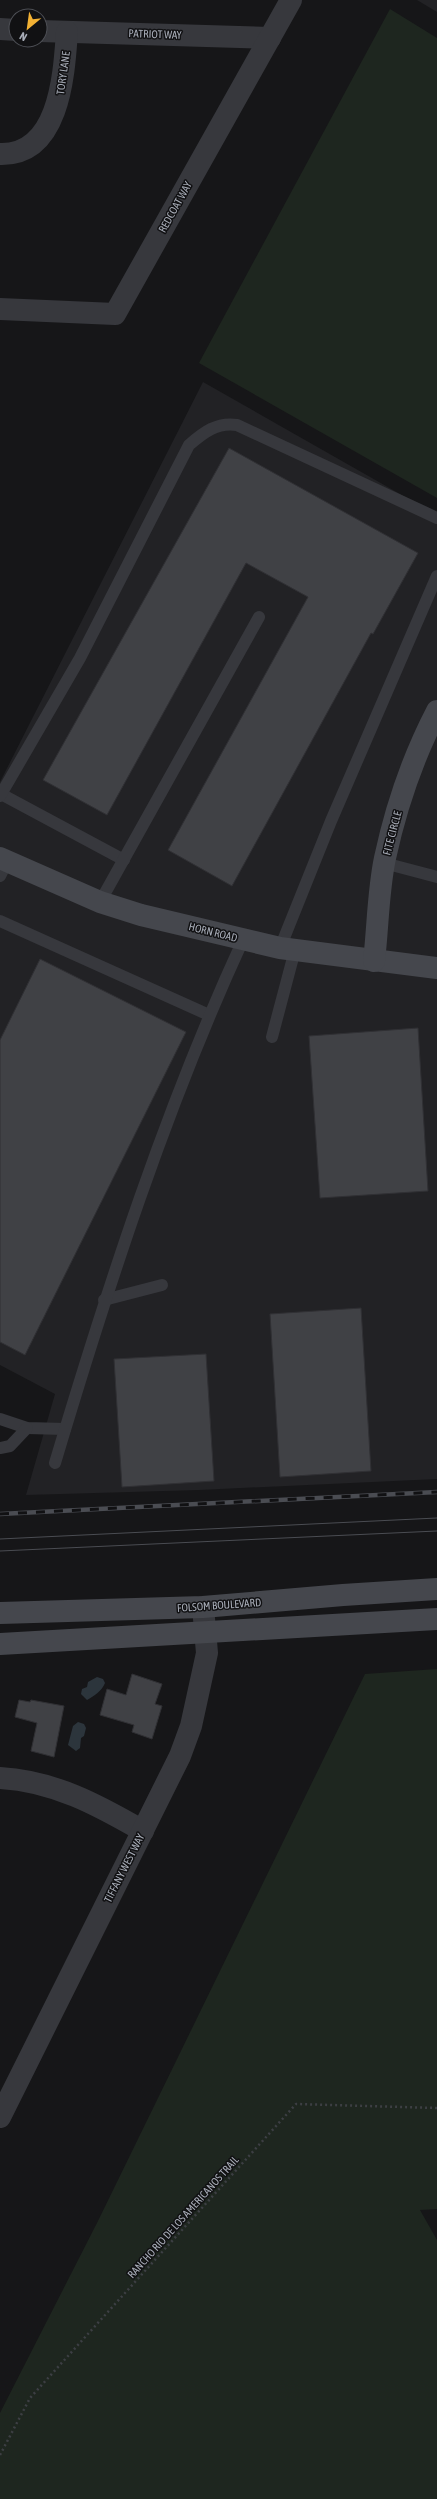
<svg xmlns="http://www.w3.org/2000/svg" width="437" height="2499" font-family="'Asap Condensed',sans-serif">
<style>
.built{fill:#222225}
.green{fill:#1e261f}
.water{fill:#2c353c}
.building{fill:#404145;stroke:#303034}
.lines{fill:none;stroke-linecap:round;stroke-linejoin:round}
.path{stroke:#3d3f44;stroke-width:2.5;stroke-dasharray:2 3;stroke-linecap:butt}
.lane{stroke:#37383d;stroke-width:12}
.street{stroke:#37383d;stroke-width:22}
.secondary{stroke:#45474d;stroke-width:22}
.tram{stroke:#4a4c52;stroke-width:1}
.rail-casing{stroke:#4a4c52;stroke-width:4.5}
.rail{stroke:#111113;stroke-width:3;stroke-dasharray:9;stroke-linecap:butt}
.labels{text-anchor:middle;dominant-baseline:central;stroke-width:3;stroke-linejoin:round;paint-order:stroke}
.street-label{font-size:11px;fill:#a8adb8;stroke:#111113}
</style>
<rect width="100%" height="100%" fill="#161618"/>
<g class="built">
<polygon points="417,0 437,0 437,12"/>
<polygon points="203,382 437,515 437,1479 199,1490 26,1495 55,1394 0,1365 0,782"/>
</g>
<g class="green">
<polygon points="390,9 437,38 437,498 199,363"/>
<polygon points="437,1669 437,2209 420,2210 437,2240 437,2499 0,2499 0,2413 97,2223 365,1674"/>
</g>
<g class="water">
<path d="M97 1677 103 1679 105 1683C102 1691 94 1696 87 1700L81 1694 82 1689 87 1687 88 1682Z"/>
<polygon points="78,1722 84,1724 86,1728 84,1736 81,1738 80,1748 76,1751 68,1745 73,1726"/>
</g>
<g class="building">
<polygon points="229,448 418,553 373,634 371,633 232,886 168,850 308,597 246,563 107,815 43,780"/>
<polygon points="40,959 186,1032 25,1355 0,1342 0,1040"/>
<polygon points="418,1028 428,1191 320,1198 309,1036"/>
<polygon points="361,1308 371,1471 280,1477 270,1314"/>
<polygon points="206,1354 214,1481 122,1487 114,1359"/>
<polygon points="132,1674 162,1684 155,1704 162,1706 152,1739 132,1732 134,1725 100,1715 107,1689 126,1695"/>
<polygon points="19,1700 30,1702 31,1700 64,1706 54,1757 31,1751 37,1723 15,1717"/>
</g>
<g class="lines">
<polyline class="path" points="0,2455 30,2398 296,2104 437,2108"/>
<g class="lane">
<polyline points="1,794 124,860"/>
<path d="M0 796 80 658 189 445C204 432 217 422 237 425L437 518"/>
<polyline points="384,863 437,877"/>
<polyline points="0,876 7,862"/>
<polyline points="100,902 259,617"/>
<polyline points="0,921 209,1015"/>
<polyline points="280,948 331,821 437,576"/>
<polyline points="272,1037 295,950"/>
<polyline points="104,1300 162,1285"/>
<polyline points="0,1419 27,1428 65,1429"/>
<polyline points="0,1448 10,1446 27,1428"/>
<path d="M55 1463C108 1286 166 1107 243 940"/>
</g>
<g class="street">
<polyline points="0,29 16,30"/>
<polyline points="40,31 270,38"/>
<path d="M0 154C60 156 64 73 67 32"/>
<polyline points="0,309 115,314 291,0"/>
<path d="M0 1778C54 1781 98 1805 143 1831"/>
<polyline points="0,2117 180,1756 191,1726 207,1653 203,1607"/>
</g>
<g class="secondary">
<polyline points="0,858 100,902 141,915 280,948 437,968"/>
<path d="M374 961C378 927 378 891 385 858 396 807 413 757 437 711"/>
<polyline points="0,1613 203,1607 343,1595 437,1589"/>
<polyline points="0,1644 437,1619"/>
</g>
<g class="tram">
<polyline points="0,1539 437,1518"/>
<polyline points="0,1551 437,1531"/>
</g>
<g class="rail-casing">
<polyline id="rail" points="0,1514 437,1492"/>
</g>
<use href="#rail" class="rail"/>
</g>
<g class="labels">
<g class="street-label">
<text transform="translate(155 34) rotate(2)">PATRIOT WAY</text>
<text transform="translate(63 73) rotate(-82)">TORY LANE</text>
<text transform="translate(175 207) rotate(-61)">REDCOAT WAY</text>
<text transform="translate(392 833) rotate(-75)">FITE CIRCLE</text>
<text transform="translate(213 932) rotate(14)">HORN ROAD</text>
<text transform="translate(219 1605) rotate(-4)">FOLSOM BOULEVARD</text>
<text transform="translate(124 1868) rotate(-63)">TIFFANY WEST WAY</text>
<text transform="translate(183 2217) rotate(-48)">RANCHO RIO DE LOS AMERICANOS TRAIL</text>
</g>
</g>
<g transform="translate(28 28) rotate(209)"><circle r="19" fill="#111113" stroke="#4d4f55"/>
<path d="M0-3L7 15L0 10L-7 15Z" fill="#f2b134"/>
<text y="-6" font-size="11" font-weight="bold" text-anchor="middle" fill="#a8adb8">N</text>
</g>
</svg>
